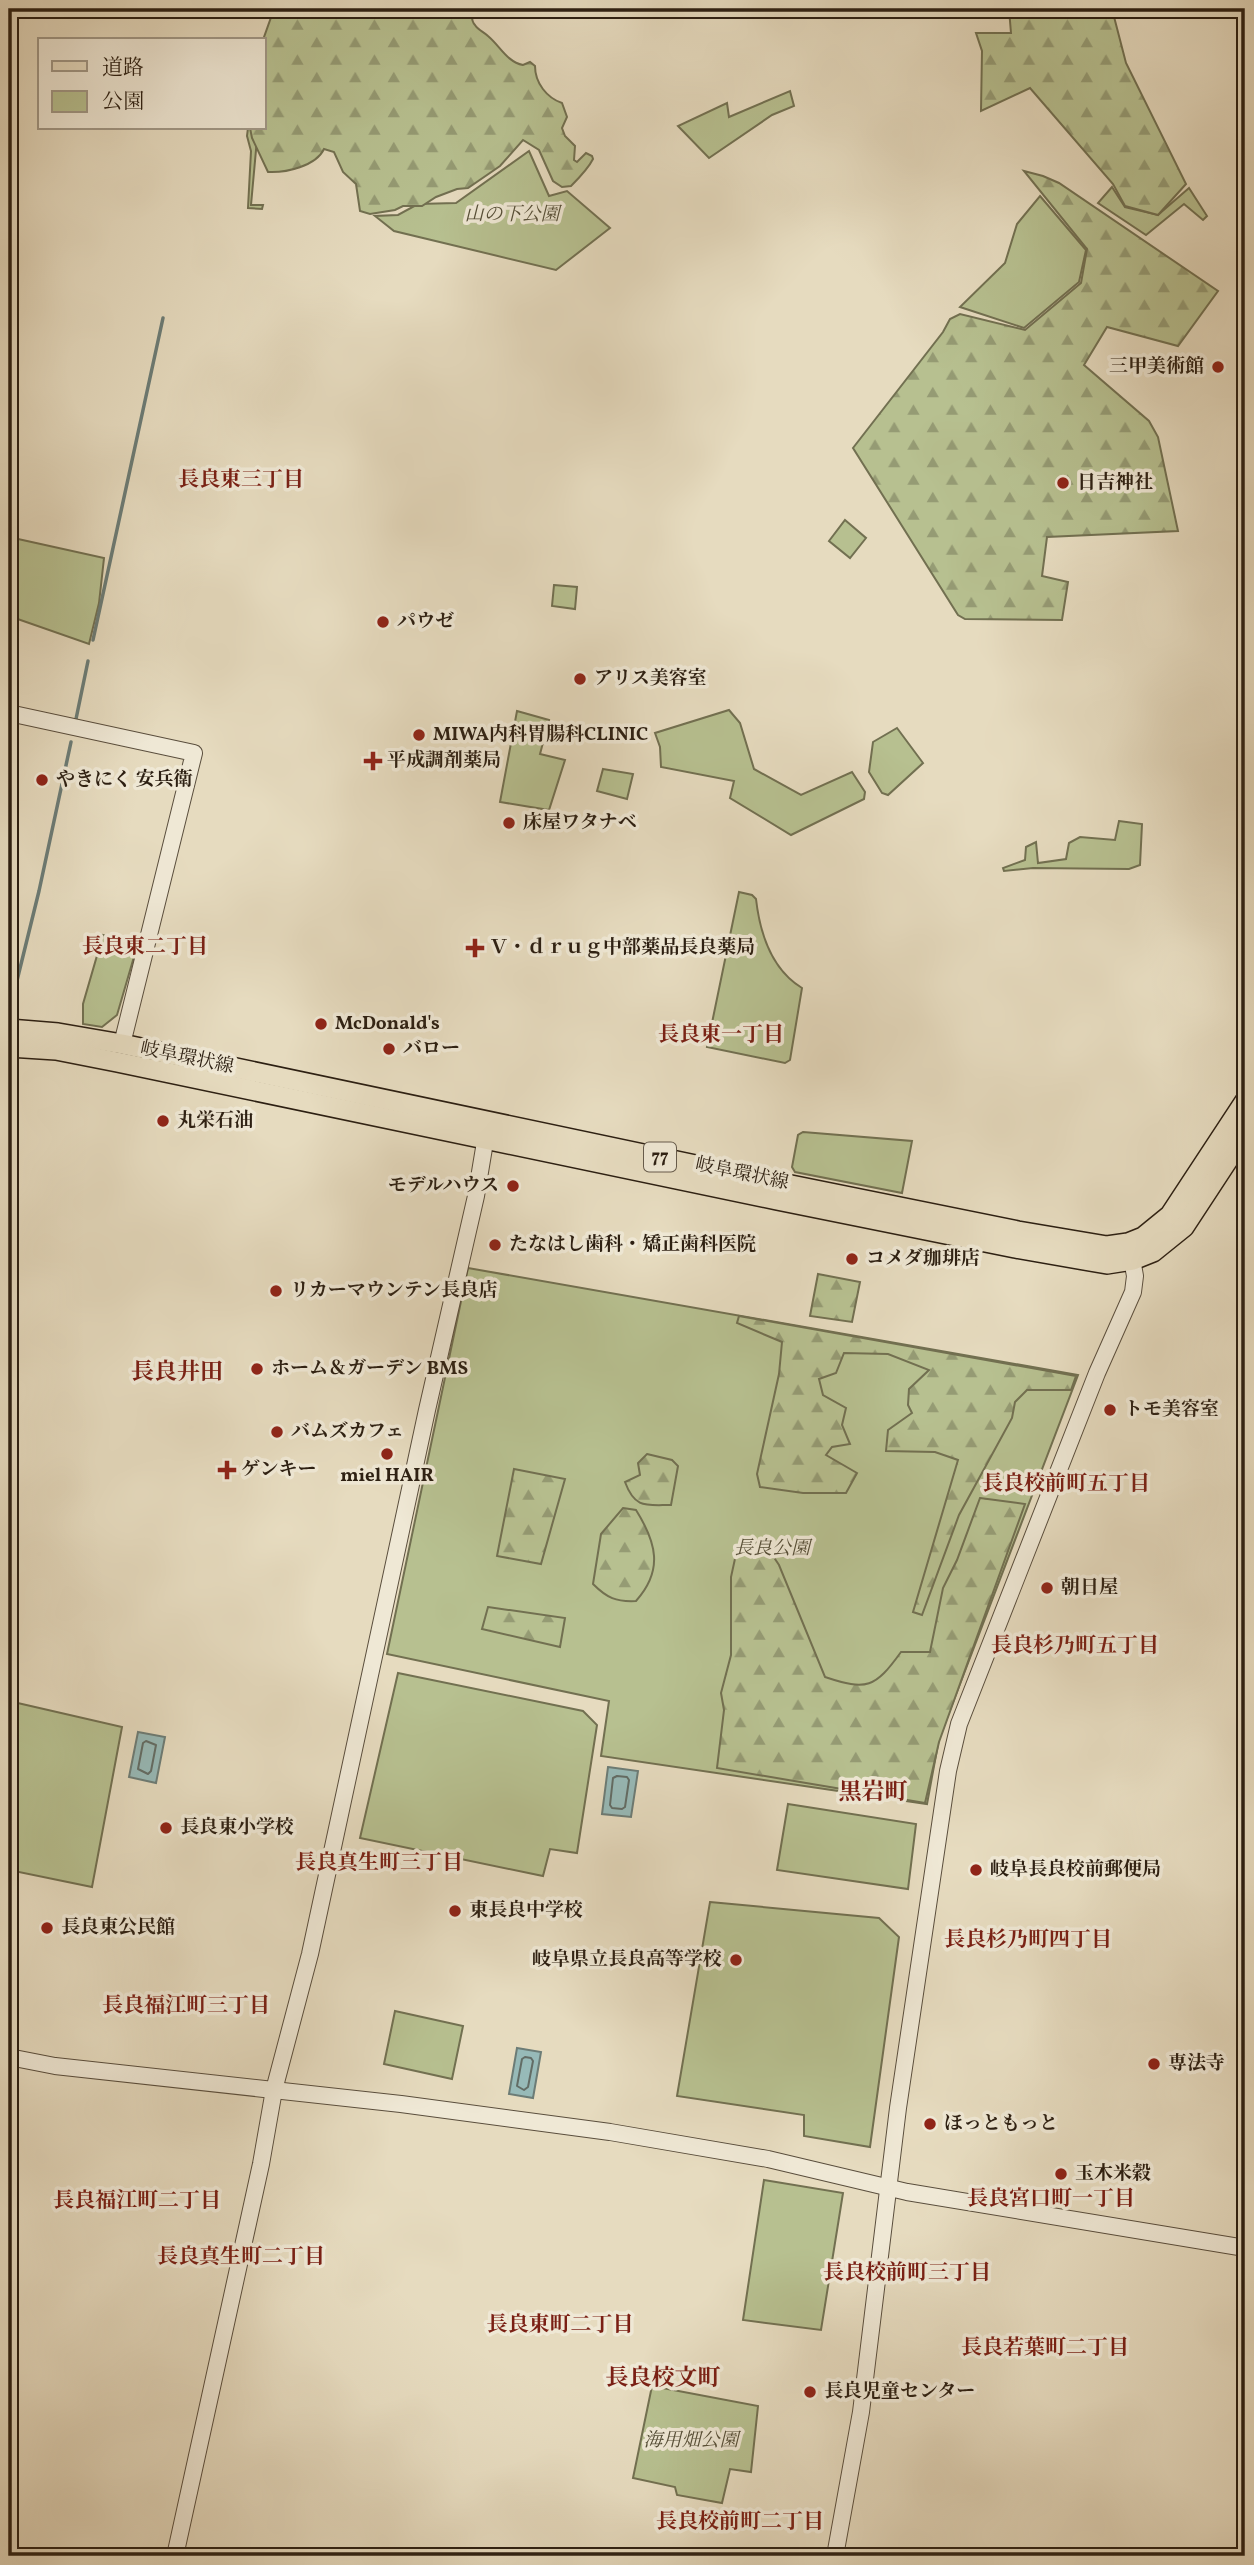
<svg xmlns="http://www.w3.org/2000/svg" width="1254" height="2565" font-family="Vollkorn,'Noto Serif JP',serif">
<style>
.green{fill:#b7c090;stroke:#727051;stroke-width:2}
.forest{fill:url(#forest-firs);stroke:#727051;stroke-width:2}
.water{fill:#97bab8;stroke:#6c7c76;stroke-width:2}
.lines{fill:none;stroke-linecap:round;stroke-linejoin:round}
.shore{stroke:#626c65;stroke-width:2}
.stream{stroke:#6c7c76;stroke-width:3.5}
.tertiary-casing{stroke:#5a4e3d;stroke-width:18}
.primary-casing{stroke:#2c1f12;stroke-width:22}
.tertiary{stroke:#efe8d5;stroke-width:16}
.primary{stroke:#e6dbbf;stroke-width:19}
.poi-dot{fill:#8f2418;stroke:#efe8d5;stroke-width:2.5}
.labels{text-anchor:middle;dominant-baseline:central;stroke-width:7;stroke-linejoin:round;paint-order:stroke}
.shield{fill:#efe8d5;stroke:#665b4c;stroke-width:2}
.shield-label{font-size:18px;font-weight:bold;fill:#2c1f12}
.park-label{font-size:19px;font-style:italic;fill:#564f38;stroke:#efe8d5}
.poi-label{font-size:19px;font-weight:bold;fill:#2c1f12;stroke:#efe8d5;text-anchor:start}
.street-label{font-size:19px;fill:#2c1f12;stroke:#efe8d5}
.neighbourhood-label{font-size:21px;font-weight:bold;fill:#7a1f14;stroke:#efe8d5}
.quarter-label{font-size:23px;font-weight:bold;fill:#7a1f14;stroke:#efe8d5}
</style>
<defs>
<pattern id="forest-firs" width="22" height="20" patternUnits="userSpaceOnUse" patternTransform="scale(1.75)"><rect width="22" height="20" fill="#b7c090"/><path d="M5 1l3.5 6h-7zM16 11l3.5 6h-7z" fill="#959b74"/></pattern>
</defs>
<rect width="100%" height="100%" fill="#e6dbbf"/>
<filter id="stains"><feTurbulence type="fractalNoise" baseFrequency=".00286" numOctaves="4"/><feColorMatrix values="0 0 0 0 .2 0 0 0 0 .09 0 0 0 0 .02 0 0 0 .5 -.17"/></filter>
<radialGradient id="worn" r=".72"><stop offset=".6" stop-color="#630" stop-opacity="0"/><stop offset="1" stop-color="#630" stop-opacity=".3"/></radialGradient>
<g class="green">
<polygon points="790,91 794,106 772,115 709,158 678,126 727,103 729,117"/>
<polygon points="248,128 258,128 251,205 263,205 262,209 248,208 251,151 247,136"/>
<polygon points="529,151 549,196 567,191 610,228 556,270 394,231 375,216 398,215 418,204 456,203"/>
<polygon points="1112,187 1125,207 1158,215 1189,188 1207,216 1203,220 1184,204 1146,235 1098,203"/>
<polygon points="1040,196 1086,250 1079,282 1024,328 960,307 1005,263 1017,224"/>
<polygon points="845,520 866,538 850,558 829,541"/>
<polygon points="9,537 104,558 99,603 89,644 9,616"/>
<polygon points="554,585 577,587 575,609 552,606"/>
<polygon points="729,710 740,723 754,769 801,795 852,772 865,792 864,799 791,835 730,798 734,781 661,767 660,747 655,733"/>
<polygon points="517,711 549,720 540,754 565,760 549,810 500,802"/>
<polygon points="897,728 923,763 888,795 882,793 869,772 873,742"/>
<polygon points="603,769 633,774 627,799 597,791"/>
<polygon points="1119,821 1142,824 1140,865 1129,869 1033,868 1004,871 1003,868 1025,860 1026,847 1036,842 1038,863 1066,859 1069,843 1080,837 1115,840"/>
<path d="M739 892 752 895 756 899C760 934 771 969 802 988L790 1060 785 1063 707 1047Z"/>
<polygon points="103,935 138,943 117,1015 102,1027 83,1024 83,1004"/>
<polygon points="803,1132 912,1141 902,1193 795,1172 792,1167 798,1135"/>
<polygon points="468,1268 1078,1375 939,1739 927,1804 601,1756 609,1701 387,1654"/>
<polygon points="398,1673 583,1711 597,1725 577,1853 550,1849 543,1876 360,1838"/>
<polygon points="9,1701 122,1727 92,1887 9,1870"/>
<polygon points="788,1804 916,1824 908,1889 777,1870"/>
<polygon points="710,1902 879,1918 899,1937 870,2147 804,2136 804,2115 677,2096"/>
<polygon points="395,2011 463,2026 452,2079 384,2064"/>
<polygon points="764,2180 843,2193 821,2330 743,2320"/>
<polygon points="652,2386 758,2406 751,2472 730,2469 722,2503 677,2495 675,2487 633,2478"/>
</g>
<g class="forest">
<path d="M274 9H471C473 15 470 20 475 25 478 30 484 32 488 36 500 46 507 62 523 65L530 62 535 66C535 83 547 98 562 103L567 117 562 128 565 136 575 146 574 160 577 162 586 153 592 156 593 159C588 169 579 178 571 186L562 187 553 181 539 150 523 140 500 166 468 188 457 189 436 197 422 206H403L395 210 370 214 360 211 356 184 343 172 334 152 324 149C316 166 286 173 268 172L252 138 250 128H264L265 66 263 40Z"/>
<polygon points="1009,9 1112,9 1126,63 1186,184 1158,215 1125,206 1113,184 1030,88 981,111 982,51 976,33 1011,33"/>
<polygon points="1024,171 1043,176 1059,183 1218,291 1178,346 1107,327 1084,365 1149,421 1158,437 1178,531 1047,537 1042,576 1068,582 1062,620 965,619 958,615 853,448 943,332 950,319 960,314 1025,330 1081,283 1087,249"/>
<polygon points="818,1274 860,1282 852,1322 810,1316"/>
<polygon points="739,1316 1076,1376 1071,1390 1027,1390 1015,1402 1012,1418 959,1515 922,1615 913,1612 958,1460 935,1452 886,1451 888,1430 912,1413 908,1405 909,1389 929,1370 888,1354 844,1353 836,1373 819,1379 823,1395 846,1408 842,1425 850,1444 832,1447 826,1455 857,1473 846,1493 803,1493 760,1487 757,1474 779,1374 782,1342 737,1323"/>
<path d="M647 1454 672 1460 678 1466 671 1505C646 1505 635 1509 625 1482L640 1475 638 1463Z"/>
<polygon points="514,1469 565,1479 541,1564 497,1556"/>
<path d="M980 1498 1025 1504 939 1742 925 1803 717 1768 724 1710 721 1693 731 1655V1577L738 1545 763 1541 779 1565 825 1677C867 1691 875 1688 901 1652H930L943 1588 957 1560Z"/>
<path d="M623 1508 636 1510C656 1542 664 1570 636 1601 616 1602 607 1598 593 1584L601 1534Z"/>
<polygon points="488,1607 565,1618 560,1647 482,1629"/>
</g>
<g class="water">
<polygon points="138,1732 165,1737 156,1783 129,1777"/>
<polygon points="608,1767 638,1771 631,1817 602,1814"/>
<polygon points="517,2048 541,2052 533,2098 509,2094"/>
</g>
<g class="lines">
<g class="shore">
<polygon points="146,1741 156,1745 151,1771 148,1774 138,1769 143,1743"/>
<polygon points="617,1776 627,1777 629,1780 625,1807 622,1809 612,1808 610,1805 613,1778"/>
<polygon points="525,2057 531,2058 533,2061 528,2087 524,2090 517,2086 522,2059"/>
</g>
<g class="stream">
<polyline points="93,640 163,318"/>
<polyline points="76,719 88,661"/>
<polyline points="10,1009 39,891 71,742"/>
</g>
<g class="tertiary-casing">
<g id="tertiary">
<polyline points="9,713 194,753 122,1044"/>
<polyline points="9,2057 55,2066 401,2104 610,2132 768,2159 907,2192 1245,2248"/>
<polyline points="175,2556 261,2164 274,2090 310,1954 427,1410 476,1196 487,1130"/>
<polyline points="835,2556 861,2412 898,2108 948,1771 959,1724 1097,1373 1133,1292 1135,1276 1130,1248"/>
</g>
</g>
<g class="primary-casing">
<g id="primary">
<polyline points="9,1029 58,1033 122,1044 781,1183 1018,1231 1107,1246 1128,1243 1143,1237 1170,1215 1245,1101"/>
<polyline points="9,1047 56,1050 117,1062 777,1200 1015,1248 1107,1264 1133,1260 1153,1252 1184,1227 1245,1134"/>
</g>
</g>
<use href="#tertiary" class="tertiary"/>
<use href="#primary" class="primary"/>
</g>
<g class="poi-dot">
<circle cx="1218" cy="367" r="7"/>
<circle cx="1063" cy="483" r="7"/>
<circle cx="383" cy="622" r="7"/>
<circle cx="580" cy="679" r="7"/>
<circle cx="419" cy="735" r="7"/>
<path d="M369.5 750.5h7v7h7v7h-7v7h-7v-7h-7v-7h7z"/>
<circle cx="42" cy="780" r="7"/>
<circle cx="509" cy="823" r="7"/>
<path d="M471.5 937.5h7v7h7v7h-7v7h-7v-7h-7v-7h7z"/>
<circle cx="321" cy="1024" r="7"/>
<circle cx="389" cy="1049" r="7"/>
<circle cx="163" cy="1121" r="7"/>
<circle cx="513" cy="1186" r="7"/>
<circle cx="495" cy="1245" r="7"/>
<circle cx="852" cy="1259" r="7"/>
<circle cx="276" cy="1291" r="7"/>
<circle cx="257" cy="1369" r="7"/>
<circle cx="1110" cy="1410" r="7"/>
<circle cx="277" cy="1432" r="7"/>
<circle cx="387" cy="1454" r="7"/>
<path d="M223.5 1459.5h7v7h7v7h-7v7h-7v-7h-7v-7h7z"/>
<circle cx="1047" cy="1588" r="7"/>
<circle cx="166" cy="1828" r="7"/>
<circle cx="976" cy="1870" r="7"/>
<circle cx="455" cy="1911" r="7"/>
<circle cx="47" cy="1928" r="7"/>
<circle cx="736" cy="1960" r="7"/>
<circle cx="1154" cy="2064" r="7"/>
<circle cx="930" cy="2124" r="7"/>
<circle cx="1061" cy="2174" r="7"/>
<circle cx="810" cy="2392" r="7"/>
</g>
<g class="labels">
<rect class="shield" x="644" y="1142.5" width="32" height="29" rx="5"/>
<g class="shield-label">
<text x="660" y="1157">77</text>
</g>
<g class="park-label">
<text x="512" y="215">山の下公園</text>
<text x="772" y="1549">長良公園</text>
<text x="691" y="2441">海用畑公園</text>
</g>
<g class="poi-label">
<text x="1204" y="367" text-anchor="end">三甲美術館</text>
<text x="1077" y="483">日吉神社</text>
<text x="397" y="622">パウゼ</text>
<text x="594" y="679">アリス美容室</text>
<text x="433" y="735">MIWA内科胃腸科CLINIC</text>
<text x="387" y="761">平成調剤薬局</text>
<text x="56" y="780">やきにく 安兵衛</text>
<text x="523" y="823">床屋ワタナベ</text>
<text x="489" y="948">Ｖ・ｄｒｕｇ中部薬品長良薬局</text>
<text x="335" y="1024">McDonald's</text>
<text x="403" y="1049">バロー</text>
<text x="177" y="1121">丸栄石油</text>
<text x="499" y="1186" text-anchor="end">モデルハウス</text>
<text x="509" y="1245">たなはし歯科・矯正歯科医院</text>
<text x="866" y="1259">コメダ珈琲店</text>
<text x="290" y="1291">リカーマウンテン長良店</text>
<text x="271" y="1369">ホーム＆ガーデン BMS</text>
<text x="1124" y="1410">トモ美容室</text>
<text x="291" y="1432">バムズカフェ</text>
<text x="241" y="1470">ゲンキー</text>
<text x="387" y="1476" text-anchor="middle">miel HAIR</text>
<text x="1061" y="1588">朝日屋</text>
<text x="180" y="1828">長良東小学校</text>
<text x="990" y="1870">岐阜長良校前郵便局</text>
<text x="469" y="1911">東長良中学校</text>
<text x="61" y="1928">長良東公民館</text>
<text x="722" y="1960" text-anchor="end">岐阜県立長良高等学校</text>
<text x="1168" y="2064">専法寺</text>
<text x="944" y="2124">ほっともっと</text>
<text x="1075" y="2174">玉木米穀</text>
<text x="824" y="2392">長良児童センター</text>
</g>
<g class="street-label">
<text transform="translate(187 1058) rotate(12)">岐阜環状線</text>
<text transform="translate(742 1174) rotate(12)">岐阜環状線</text>
</g>
<g class="neighbourhood-label">
<text x="241" y="480">長良東三丁目</text>
<text x="145" y="947">長良東二丁目</text>
<text x="721" y="1035">長良東一丁目</text>
<text x="1066" y="1484">長良校前町五丁目</text>
<text x="1075" y="1646">長良杉乃町五丁目</text>
<text x="379" y="1863">長良真生町三丁目</text>
<text x="1028" y="1940">長良杉乃町四丁目</text>
<text x="186" y="2006">長良福江町三丁目</text>
<text x="1051" y="2199">長良宮口町一丁目</text>
<text x="137" y="2201">長良福江町二丁目</text>
<text x="241" y="2257">長良真生町二丁目</text>
<text x="907" y="2273">長良校前町三丁目</text>
<text x="560" y="2325">長良東町二丁目</text>
<text x="1045" y="2348">長良若葉町二丁目</text>
<text x="740" y="2522">長良校前町二丁目</text>
</g>
<g class="quarter-label">
<text x="177" y="1373">長良井田</text>
<text x="873" y="1793">黒岩町</text>
<text x="663" y="2379">長良校文町</text>
</g>
</g>
<rect width="1254" height="2565" fill="none" stroke="#e6dbbf" stroke-width="35"/>
<rect x="10" y="10" width="1233" height="2544" fill="none" stroke="#2c1f12" stroke-width="3.5"/>
<rect x="18" y="18" width="1219" height="2530" fill="none" stroke="#2c1f12" stroke-width="2"/>
<rect x="38" y="38" width="228" height="91" fill="#efe8d5" stroke="#a19887" stroke-width="2"/>
<rect x="52" y="61" width="35" height="10" fill="#e6dbbf" stroke="#a19887" stroke-width="2"/>
<text x="102" y="74" font-size="21" fill="#2c1f12">道路</text>
<rect x="52" y="91" width="35" height="21" fill="#b7c090" stroke="#a19887" stroke-width="2"/>
<text x="102" y="108" font-size="21" fill="#2c1f12">公園</text>
<rect width="100%" height="100%" filter="url(#stains)"/>
<rect width="100%" height="100%" fill="url(#worn)"/>
</svg>
